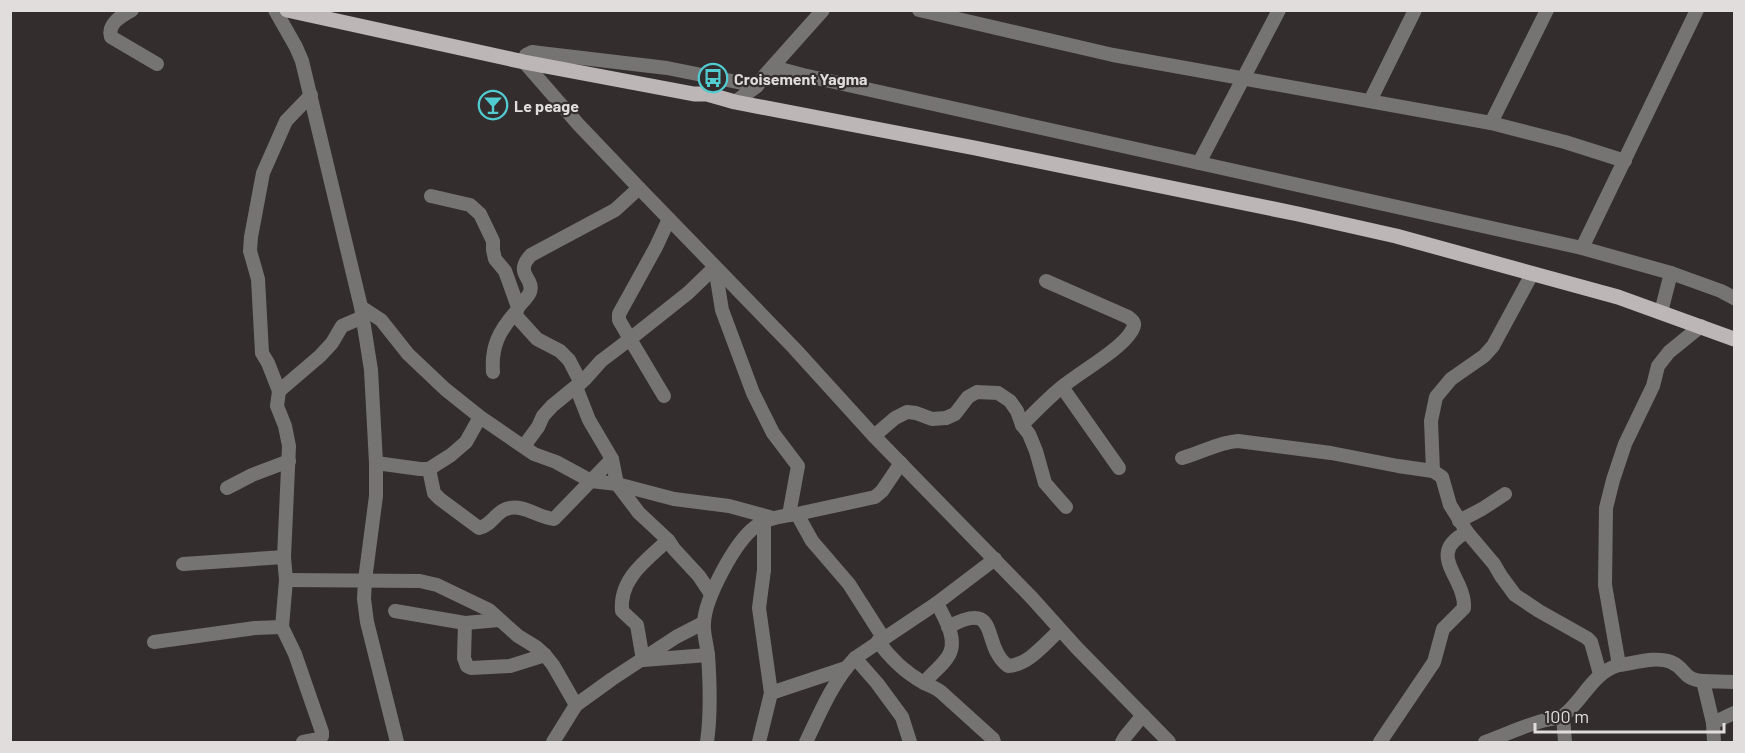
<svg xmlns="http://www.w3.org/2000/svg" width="1745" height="753" font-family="Barlow,sans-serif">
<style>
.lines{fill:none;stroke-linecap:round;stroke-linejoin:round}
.minor{stroke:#767373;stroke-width:14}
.major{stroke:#bcb6b6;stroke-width:15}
.labels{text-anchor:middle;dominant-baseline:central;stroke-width:4.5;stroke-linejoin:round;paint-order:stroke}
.poi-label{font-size:16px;font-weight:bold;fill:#e1dddd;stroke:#332d2d;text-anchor:start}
</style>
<rect width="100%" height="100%" fill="#332d2d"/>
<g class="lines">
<g class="minor">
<path d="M132 10C121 16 107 24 111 37L157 64"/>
<polyline points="275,10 296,47 302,61 361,307 371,370 376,463 376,496 365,580 364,599 367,622 397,742"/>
<polyline points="919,10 1113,55 1491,123 1565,142 1625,161"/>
<polyline points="773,67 803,75 1582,248 1671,273 1661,312"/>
<polyline points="757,86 667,68 540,53 532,52 526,55 524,62 578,124 639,188 794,348 874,436 1032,598 1076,647 1169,742"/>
<polyline points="1370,101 1415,10"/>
<polyline points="735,102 757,86 765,75 823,10"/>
<polyline points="1491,123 1547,10"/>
<polyline points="1199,163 1279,10"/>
<polyline points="431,196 470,205 480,214 493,241 493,250 495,259 505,271 518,307"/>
<polyline points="1582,248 1697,10"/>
<polyline points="1671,273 1721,291 1734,298"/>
<polyline points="361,307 381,320 408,354 445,389 480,417 534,454 556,462 591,481 617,484 674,499 729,506 773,518"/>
<path d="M493 372C491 347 499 331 515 313"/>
<path d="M581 383 569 360 560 351 537 339 517 317C514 305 526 302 530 292 535 278 513 274 531 255L615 210 639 188"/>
<polyline points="576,387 589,420 612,459 617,484 639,513 668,540 674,549 699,576 711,594"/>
<polyline points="1062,387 1119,468"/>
<polyline points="279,391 320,356 332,343 342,326 363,317"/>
<polyline points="664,396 630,339 688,293 715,267"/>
<path d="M1022 425C1035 412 1048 398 1062 387 1079 373 1121 349 1131 332 1136 324 1135 322 1128 317L1046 281"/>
<polyline points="874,436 895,418 907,412 916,413 932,419 946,418 955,414 968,397 977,392 998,393 1010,401 1017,411 1022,425 1029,434 1036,451 1045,483 1066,507"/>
<polyline points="524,446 538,427 543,416 552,406 585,379 601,361 630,339 619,320 619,314 656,247 669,219"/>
<path d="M1182 458C1201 453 1219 442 1238 441L1331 453 1398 466 1433 471 1442 477 1450 505 1467 532 1494 564 1501 576 1515 595 1539 611 1587 638 1591 642 1600 674"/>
<polyline points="376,463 420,469 429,469 451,455 466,442 480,417"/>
<path d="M429 469 434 493 440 499 479 528C492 525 495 513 506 509 524 503 538 518 554 519L612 459"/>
<polyline points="1433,471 1431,421 1436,397 1451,379 1484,356 1493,346 1532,274"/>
<polyline points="227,488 252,475 289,461"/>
<polyline points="797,514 875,497 882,491 901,463"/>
<polyline points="789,515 797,514 812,541 849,584 884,639"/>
<polyline points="1459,521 1482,509 1505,494"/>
<path d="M668 540C647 560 619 578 622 611L637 625 643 660 708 655"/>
<polyline points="183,564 284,557"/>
<polyline points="286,580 420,581 437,585 489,610 518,636 536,647 545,655 553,665 576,705"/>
<polyline points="395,611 465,623"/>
<polyline points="499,620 465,623 464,658 467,666 471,668 510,666 545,655"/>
<path d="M948 627C1002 598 980 645 1008 666 1029 665 1045 643 1060 630"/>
<path d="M878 641C890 658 906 673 924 683 930 686 936 688 941 692L993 739 994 742"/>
<polyline points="154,642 255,628 282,627"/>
<polyline points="855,658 877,683 902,717 910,742"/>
<path d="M1619 665C1635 663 1656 656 1671 662 1687 669 1682 679 1703 681"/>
<path d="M924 683C931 674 941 667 947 658 960 641 944 618 937 603"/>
<polyline points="771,693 846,668"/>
<polyline points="1563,716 1565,742"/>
<polyline points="1713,723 1734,713"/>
<polyline points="303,742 319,739 322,736 322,732 295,654 282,627 286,580 284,557 289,446 285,426 277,406 279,391 268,363 262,353 258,279 250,251 251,237 263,173 286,121 311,95"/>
<polyline points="553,742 576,705 612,679 676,637 703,623"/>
<path d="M707 742C711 714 710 683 708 655 707 645 703 633 704 623 705 598 735 542 755 527 765 519 778 517 789 515L798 466 773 433 753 393 722 310 715 267"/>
<polyline points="759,742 771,693 759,608 764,570 764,522"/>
<path d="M806 742C820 713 833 681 855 658L937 603 995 559"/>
<polyline points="1122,742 1125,737 1143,715"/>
<path d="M1380 742 1434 662 1443 629 1464 608C1466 577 1424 554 1467 532"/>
<path d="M1485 742C1505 735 1525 725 1546 720 1552 719 1560 718 1564 715 1584 699 1593 672 1619 665L1605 585 1606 508 1613 480 1625 444 1653 386 1658 366 1669 352 1701 326"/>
<polyline points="1714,742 1713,723 1703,681 1734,682"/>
</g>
<polyline class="major" points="287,10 524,62 694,94 707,94 735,102 975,148 1298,214 1396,236 1618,297 1734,339"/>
</g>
<defs>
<g id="bus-ring" transform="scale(1.5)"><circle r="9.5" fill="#332d2d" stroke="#51ccd1" stroke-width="1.5"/><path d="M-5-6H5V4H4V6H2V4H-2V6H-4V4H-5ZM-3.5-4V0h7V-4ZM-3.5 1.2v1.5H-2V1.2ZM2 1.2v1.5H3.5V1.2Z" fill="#51ccd1"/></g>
<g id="bar-ring" transform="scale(1.5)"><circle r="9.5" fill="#332d2d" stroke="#51ccd1" stroke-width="1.5"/><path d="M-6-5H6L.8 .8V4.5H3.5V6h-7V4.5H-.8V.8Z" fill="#51ccd1"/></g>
</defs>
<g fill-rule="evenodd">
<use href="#bus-ring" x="713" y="78"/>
<use href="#bar-ring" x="493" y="105"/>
</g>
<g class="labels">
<g class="poi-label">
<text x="734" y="78">Croisement Yagma</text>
<text x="514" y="105">Le peage</text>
</g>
</g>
<rect width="1745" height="753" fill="none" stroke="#e1dddd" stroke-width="24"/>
<path d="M1535 723v9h189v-9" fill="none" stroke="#e1dddd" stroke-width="3"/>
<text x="1544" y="723" font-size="18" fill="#e1dddd" stroke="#332d2d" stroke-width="4.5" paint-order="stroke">100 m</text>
</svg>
